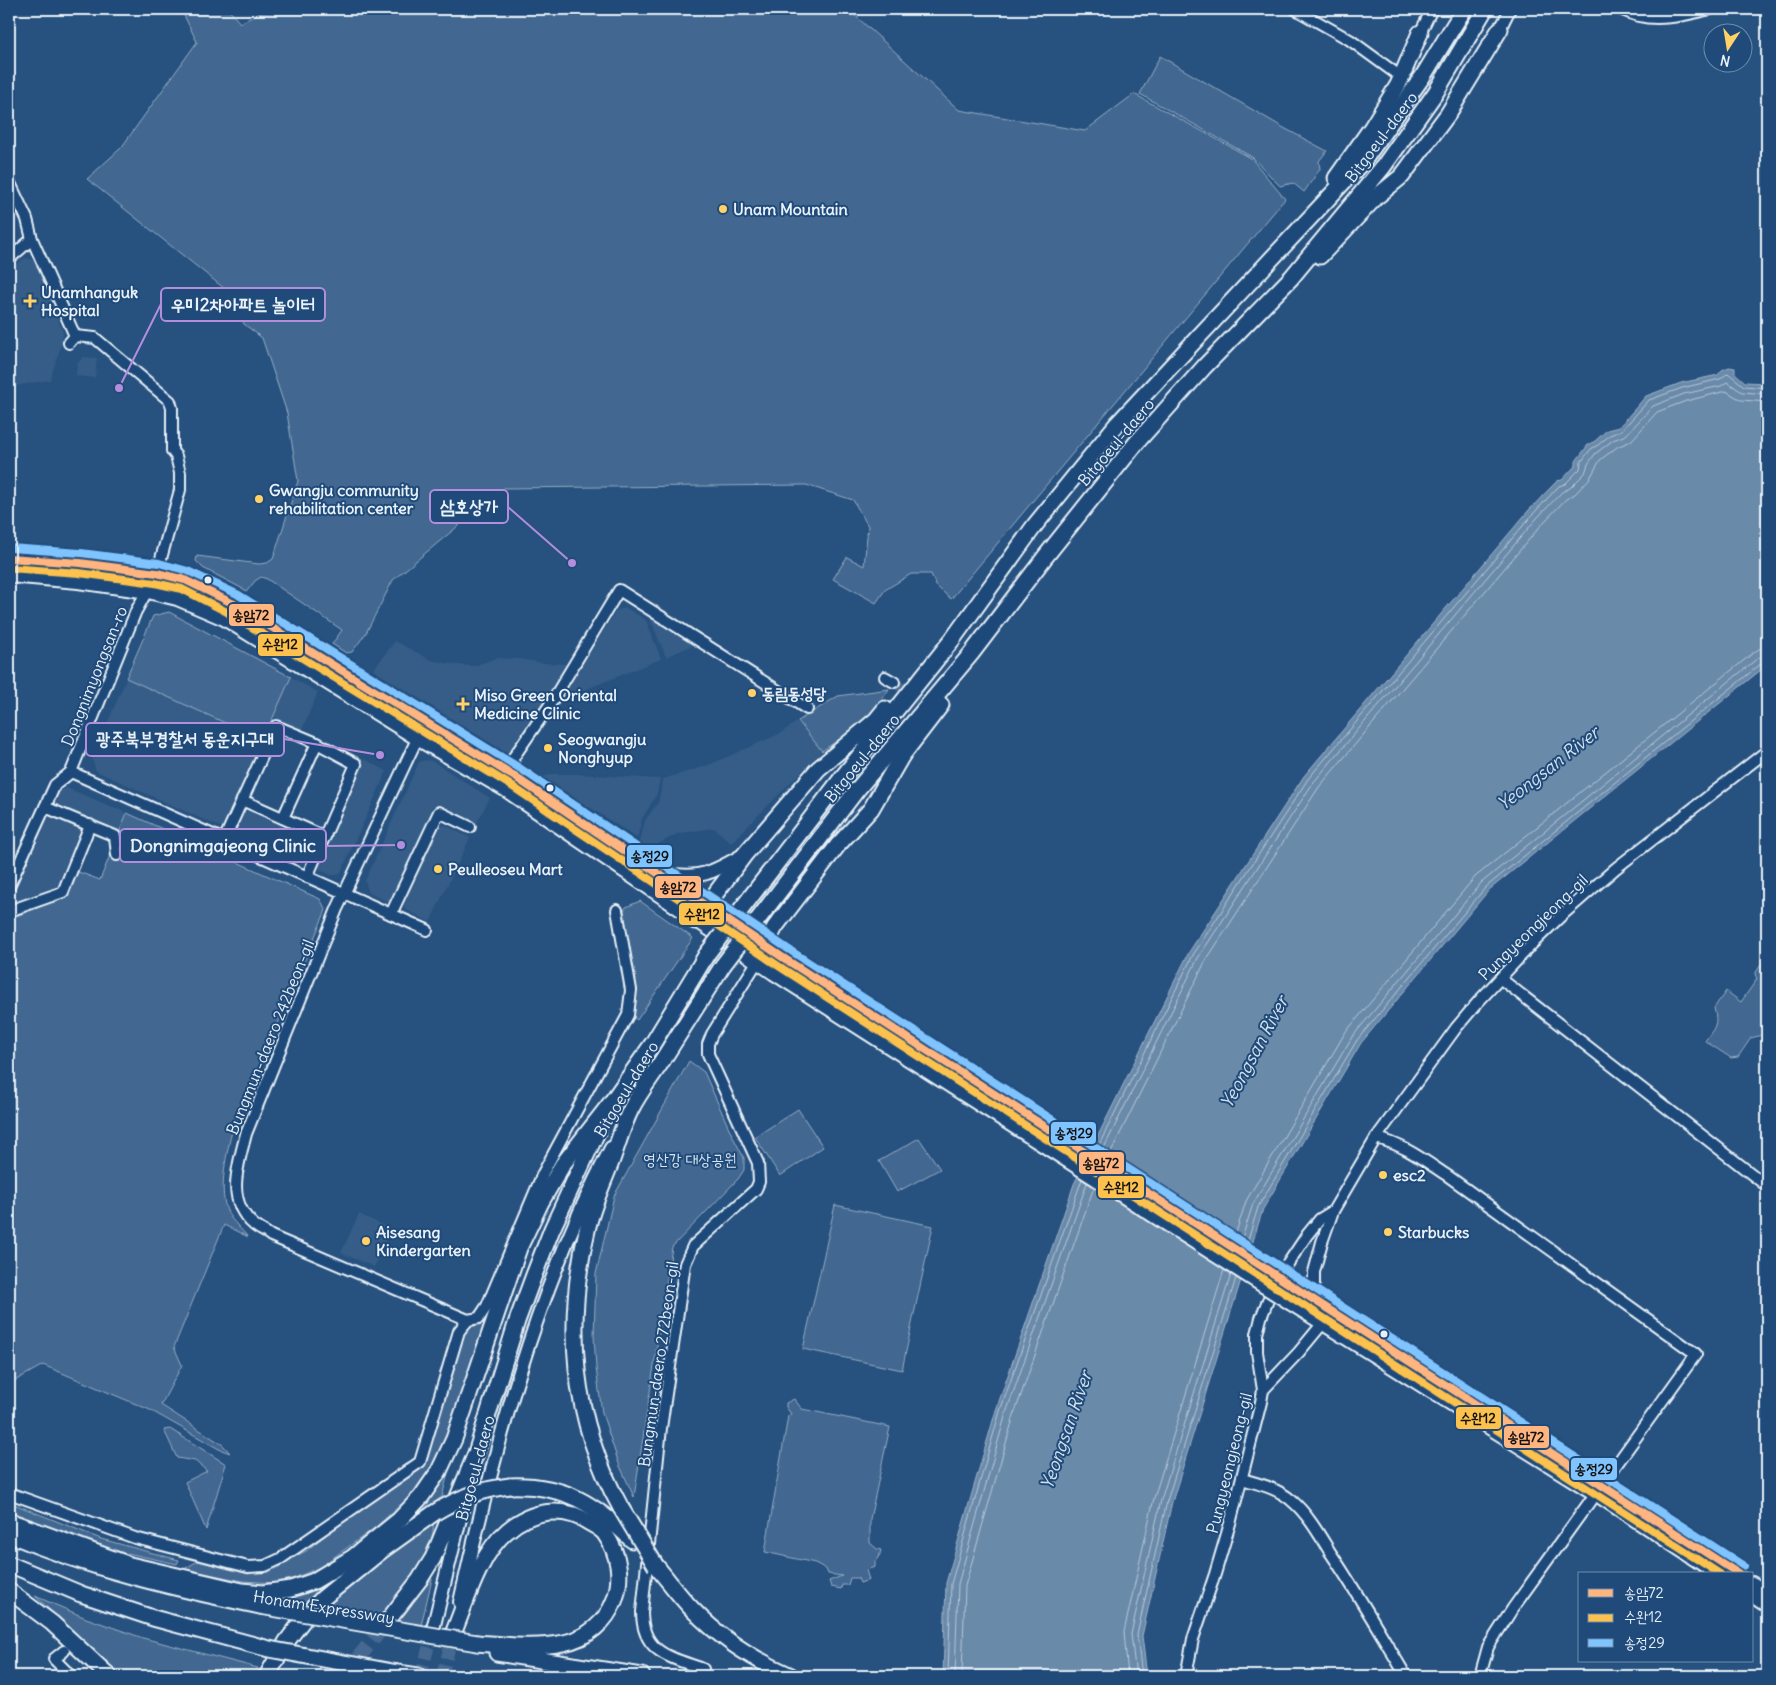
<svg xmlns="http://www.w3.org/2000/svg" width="1776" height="1685" font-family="Delius,'Poor Story',sans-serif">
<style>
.built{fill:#355d88}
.green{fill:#436891;stroke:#96acc4}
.water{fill:#6b8aaa;stroke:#9db3c9}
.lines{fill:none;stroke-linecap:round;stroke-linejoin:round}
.shore{stroke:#b6c8d9;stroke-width:1}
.minor-tunnel{stroke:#446991;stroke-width:10;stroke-dasharray:10 5;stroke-linecap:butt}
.major-tunnel{stroke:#446991;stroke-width:12;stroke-dasharray:12 6;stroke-linecap:butt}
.highway-tunnel{stroke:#446991;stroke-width:15;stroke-dasharray:15 8;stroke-linecap:butt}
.minor-casing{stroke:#e8f1f8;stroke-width:14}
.major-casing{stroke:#e8f1f8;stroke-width:16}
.highway-casing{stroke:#e8f1f8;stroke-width:19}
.minor{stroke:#1f4a7a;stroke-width:10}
.major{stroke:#1f4a7a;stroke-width:12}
.highway{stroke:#1f4a7a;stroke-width:15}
.major-bridge-casing{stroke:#e8f1f8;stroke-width:16;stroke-linecap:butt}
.highway-bridge-casing{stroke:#e8f1f8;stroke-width:19;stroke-linecap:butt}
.major-bridge{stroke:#1f4a7a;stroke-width:12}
.highway-bridge{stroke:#1f4a7a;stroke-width:15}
.bus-1-casing{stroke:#1f4a7a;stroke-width:11}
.bus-2-casing{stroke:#1f4a7a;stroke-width:11}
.bus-3-casing{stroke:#1f4a7a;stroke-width:11}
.bus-1{stroke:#ffb580;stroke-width:8}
.bus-2{stroke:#fcc24d;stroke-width:8}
.bus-3{stroke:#80c4ff;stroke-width:8}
.poi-dot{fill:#ffd166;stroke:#1f4a7a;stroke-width:2}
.bus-dot{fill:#e8f1f8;stroke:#1f4a7a;stroke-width:2}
.labels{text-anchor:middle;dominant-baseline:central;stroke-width:4;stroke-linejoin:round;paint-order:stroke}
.street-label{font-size:16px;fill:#e8f1f8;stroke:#1f4a7a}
.poi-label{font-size:16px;font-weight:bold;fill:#e8f1f8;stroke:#1f4a7a;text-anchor:start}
.park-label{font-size:16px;fill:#d8e3ee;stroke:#1f4a7a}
.water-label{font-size:18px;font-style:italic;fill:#d5e2ec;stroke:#1f4a7a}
.leader{fill:none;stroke:#b28edc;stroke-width:2}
.callout-dot{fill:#b28edc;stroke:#1f4a7a;stroke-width:2}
.callout{fill:#1f4a7a;stroke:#b28edc;stroke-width:2}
.callout-label{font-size:18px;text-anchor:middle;font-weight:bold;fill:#e8f1f8}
.line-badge{stroke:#1f4a7a;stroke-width:2}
.pale-badge-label{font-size:14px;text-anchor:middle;font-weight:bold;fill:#111}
</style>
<rect width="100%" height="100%" fill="#27517f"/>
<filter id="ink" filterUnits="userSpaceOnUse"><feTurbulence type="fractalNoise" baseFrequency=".02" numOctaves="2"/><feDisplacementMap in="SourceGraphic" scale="10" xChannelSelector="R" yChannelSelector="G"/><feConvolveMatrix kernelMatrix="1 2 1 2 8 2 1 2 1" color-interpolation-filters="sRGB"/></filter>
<g filter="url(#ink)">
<g class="built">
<polygon points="25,258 34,260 63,332 62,342 50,380 9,387 9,270"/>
<polygon points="83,357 97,358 95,378 76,376 77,364"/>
<polygon points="626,608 646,620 661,659 567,697 562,696 562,694 617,610"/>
<polygon points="169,612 318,692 302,730 273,717 225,824 220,827 96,771 92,759 153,616"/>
<polygon points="651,614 696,644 666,657 649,616"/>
<polygon points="395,641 431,660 457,665 474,666 496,658 520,659 544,663 570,664 510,755 373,670"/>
<polygon points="798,721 822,751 731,843 714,828 677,834 658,844 651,852 640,842 645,820 658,803 663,779 706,766 779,734"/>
<polygon points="364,759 387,771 340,874 337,875 331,875 320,870 318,863"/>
<polygon points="428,760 434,762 490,798 476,825 437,806 395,900 388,902 369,893 365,881 418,764 421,761"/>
<polygon points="552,774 578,774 660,779 657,794 642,819 637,838 543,777"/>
<polygon points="67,788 127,813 119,833 57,809 56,798 58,791"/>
<polygon points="248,811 314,840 317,847 310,861 302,863 239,834 236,826 241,813"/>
<polygon points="55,816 81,827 83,829 60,888 14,904 10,900 47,818"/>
<polygon points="445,825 470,838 430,922 405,909 402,901 436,828"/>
<polygon points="359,1214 391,1229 374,1267 341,1253"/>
</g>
<g class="green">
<polygon points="181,9 228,9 240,23 260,13 294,11 298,9 848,9 959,110 1085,131 1134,94 1251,158 1285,199 951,599 936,586 931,574 911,574 885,590 876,603 833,579 847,557 864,566 868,526 853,500 806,485 504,488 393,580 366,633 352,652 346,653 332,644 342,630 267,579 261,577 255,581 247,591 203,568 196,561 197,556 259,564 267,563 273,559 298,481 287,413 262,338 244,324 225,289 87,179 121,148 197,42"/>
<polygon points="1160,56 1284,128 1327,151 1319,161 1320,169 1304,192 1293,183 1280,186 1252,157 1140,94"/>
<polygon points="169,612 291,677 263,740 126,678 153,616"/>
<polygon points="889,689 870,718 822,751 798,721 838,696"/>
<path d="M127 813 320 899 326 910 231 1135C226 1157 218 1192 228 1213 232 1221 242 1230 248 1237L224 1225 174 1347 182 1365 161 1405 223 1445 230 1453 219 1449 150 1410 43 1365 9 1384V919L65 897 76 871 100 880Z"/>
<polygon points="640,901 693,938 637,1020 632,1016 635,992 624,911 626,907"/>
<path d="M1767 955V1030L1762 1035 1751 1038 1738 1057 1731 1058 1705 1041C1714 1028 1719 1025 1714 1008L1726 991 1741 1002 1757 979 1755 974Z"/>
<polygon points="689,1061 704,1072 732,1135 744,1158 744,1170 738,1179 672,1247 634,1497 619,1464 602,1413 596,1368 594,1336 596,1274 614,1196"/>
<polygon points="798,1109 823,1147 780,1176 755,1137"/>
<polygon points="919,1138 940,1169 897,1192 879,1161"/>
<polygon points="835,1205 933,1226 902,1370 803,1349"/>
<polygon points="481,1319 488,1320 437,1461 422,1485 376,1527 320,1567 295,1578 275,1583 243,1581 184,1569 198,1561 248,1574 270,1569 306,1551 361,1506 424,1465 466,1328 475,1326"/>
<polygon points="794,1399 802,1409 890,1427 870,1519 870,1543 877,1549 881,1550 879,1558 875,1561 875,1567 866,1570 869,1580 860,1583 858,1578 850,1578 848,1585 842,1585 841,1589 831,1587 829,1581 842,1576 828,1574 826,1569 815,1563 765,1552 788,1416 791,1414 786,1407 786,1403"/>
<polygon points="170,1429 226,1464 206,1530 185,1482 207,1471 195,1461 177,1458 164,1430"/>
<polygon points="448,1473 442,1497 406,1522 440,1477"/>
<polygon points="9,1502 101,1539 179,1560 177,1564 127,1553 124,1557 9,1516"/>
<path d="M433 1522C438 1547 398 1596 383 1617L326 1607 350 1584Z"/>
<polygon points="430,1578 432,1579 420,1630 392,1626 405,1614"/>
<polygon points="329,1579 306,1605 264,1598"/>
<polygon points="35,1596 86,1618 143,1638 258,1668 255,1676 121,1676"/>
</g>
<polygon class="water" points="1729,367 1735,368 1735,373 1745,382 1767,383 1767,665 1489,890 1361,1043 1263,1209 1172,1502 1142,1636 1147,1676 943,1676 946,1583 996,1410 1074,1184 1189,952 1304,776 1529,510 1557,481 1562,480 1576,465 1576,461 1588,445 1595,441 1607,430 1619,427 1646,396 1681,383 1718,375 1722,370"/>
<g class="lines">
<g class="shore">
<polyline points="1096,1151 1193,955 1308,779 1533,514 1559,486 1565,484 1580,469 1581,462 1591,449 1598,445 1610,435 1622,430 1649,400 1682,388 1720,379 1728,373 1744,386 1767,388"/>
<polyline points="1101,1154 1198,958 1313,783 1537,518 1562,492 1570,488 1585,473 1588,464 1595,454 1613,440 1626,435 1653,406 1684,394 1721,386 1727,382 1742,392 1767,394"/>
<polyline points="1108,1158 1205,962 1319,787 1543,523 1566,499 1575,494 1590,478 1600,460 1617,447 1631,441 1657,412 1686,401 1726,391 1741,400 1767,402"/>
<polyline points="1234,1239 1246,1201 1345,1033 1475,877 1753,653 1759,649 1767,648"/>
<polyline points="1240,1244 1253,1204 1352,1037 1481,883 1758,658 1767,656"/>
<polyline points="1246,1247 1258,1207 1357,1040 1486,887 1762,663 1767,662"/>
<polyline points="948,1676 951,1584 1000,1411 1082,1179"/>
<polyline points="955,1676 958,1584 1006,1413 1087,1183"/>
<polyline points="962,1676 965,1586 1014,1415 1094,1187"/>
<polyline points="1128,1676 1124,1632 1154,1498 1224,1270"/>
<polyline points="1136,1676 1131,1634 1161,1500 1231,1274"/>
<polyline points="1142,1676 1137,1635 1167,1501 1236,1278"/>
</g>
<polyline class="minor-tunnel" points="894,682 931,710"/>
<g class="major-tunnel">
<polyline points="421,1676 433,1629"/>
<polyline points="442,1676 453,1634"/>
</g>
<polyline class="highway-tunnel" points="344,1676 389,1619"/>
<g class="minor-casing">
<g id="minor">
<polyline points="1295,9 1350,40 1394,72"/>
<path d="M1620 9C1626 11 1633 15 1639 16 1662 22 1688 14 1711 9"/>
<polyline points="1500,29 1510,9"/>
<polyline points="1420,33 1432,9"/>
<polyline points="9,181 27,219 32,239 75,336 69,343"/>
<polyline points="9,259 32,239"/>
<polyline points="885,677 894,682"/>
<path d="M417 739 337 909 246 1134C238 1166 225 1200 254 1225 259 1229 266 1232 271 1236L468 1320 479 1318 487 1306 543 1173 628 1015 631 990 617 910"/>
<polyline points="71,772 427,930"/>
<polyline points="505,790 515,777 513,758 549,706 619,590 807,709"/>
<polyline points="242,800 325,837"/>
<polyline points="45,807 115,836 117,855"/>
<polyline points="283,818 317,743"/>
<polyline points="224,840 276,726 317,743 356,764 307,877"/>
<polyline points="9,886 55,785 71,772 136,611 157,573 180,490 180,473 176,456 172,451 172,408 170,401 95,338 75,336"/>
<polyline points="9,911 63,892 90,825"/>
<polyline points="391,914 439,812 470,827"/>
<polyline points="1501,979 1767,1186"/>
<path d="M1376 1138C1403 1144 1425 1161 1448 1176L1696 1354 1513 1608 1488 1647 1480 1676"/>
<polyline points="1314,1300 1314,1272 1322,1242 1333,1211"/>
<polyline points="1263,1390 1299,1352 1323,1323"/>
<path d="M1242 1479C1259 1484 1277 1488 1291 1500 1307 1513 1319 1534 1330 1552 1357 1592 1381 1634 1406 1676"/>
<polyline points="9,1493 135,1538 248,1567 265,1566 280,1559 420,1462 459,1331 468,1320"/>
<polyline points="64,1651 54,1659 71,1676"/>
<path d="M703 1669C670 1657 642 1653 642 1612L661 1428 685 1264 693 1246 756 1189 759 1182 758 1163 708 1054V1044L712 1034 757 962"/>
<polyline points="1186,1676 1193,1639 1215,1574 1231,1520 1261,1402 1263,1390 1257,1352 1257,1334 1261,1318 1268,1300 1287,1265 1307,1235 1320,1219 1333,1211 1376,1138 1456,1028 1478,1002 1532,944 1561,916 1616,868 1767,751"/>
</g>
</g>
<g class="major-casing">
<g id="major">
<polyline points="9,558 80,563 157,573 185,580 232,603 515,777 766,945 782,957"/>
<polyline points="9,576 78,582 148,592 177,599 224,619 417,739 505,790 773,973"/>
<path d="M664 873C698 881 714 872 743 855"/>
<polyline points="1300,1291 1739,1574"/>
<polyline points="1291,1304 1595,1494 1717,1574"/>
<polyline points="1752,1583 1767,1592"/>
<polyline points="1752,1596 1767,1606"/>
<path d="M460 1602C495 1447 536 1289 611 1148"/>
<polyline points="433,1629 467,1490"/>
</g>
</g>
<g class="highway-casing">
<g id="highway">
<polyline points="1336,178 1372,127 1398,85 1420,33"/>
<polyline points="1320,256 1375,198 1402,176 1448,114 1500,29"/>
<polyline points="841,779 952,640 1035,525 1117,424 1364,160 1423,76 1464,9"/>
<polyline points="856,791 971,654 1045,557 1137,442 1205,366 1291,278 1383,167 1436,92 1485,9"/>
<polyline points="695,921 745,854 818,769 876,720 885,709"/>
<polyline points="757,962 775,927 838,845 871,809 901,757 941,705"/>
<polyline points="608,1109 613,1100 653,1043 707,954"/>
<path d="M510 1486C564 1484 595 1504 632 1540"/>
<path d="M621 1508C572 1420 564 1323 588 1226 593 1205 602 1185 610 1165 617 1147 622 1127 631 1109 639 1093 650 1079 660 1064 681 1031 702 998 723 965"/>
<polyline points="9,1521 130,1565 242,1591 263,1593 291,1589 314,1581 352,1558 399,1520 421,1497 439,1471 454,1439 519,1248 541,1202 563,1164 613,1100"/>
<path d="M9 1534C91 1569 173 1588 260 1606"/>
<polyline points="9,1564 81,1594 153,1618 269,1649"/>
<path d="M656 1566C668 1580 680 1597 693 1610 721 1639 754 1660 791 1676"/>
<polyline points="9,1591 52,1623 109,1676"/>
<polyline points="389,1619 420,1579 433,1558 476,1453 517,1321 534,1275 552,1229 598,1130"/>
<path d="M453 1634C466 1602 480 1553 507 1531 531 1510 563 1505 590 1523 595 1526 602 1529 605 1534 635 1576 614 1633 563 1643 535 1649 505 1645 477 1643"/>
<polyline points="497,1653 642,1676"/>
<polyline points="398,1673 418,1676"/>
<polyline points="267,1676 287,1641 310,1611 323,1598 381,1551 434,1513"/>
</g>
</g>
<use href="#minor" class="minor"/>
<use href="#major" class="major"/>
<use href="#highway" class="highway"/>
<g class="major-bridge-casing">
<g id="major-bridge">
<polyline points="782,957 1300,1291"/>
<polyline points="773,973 1291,1304"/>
</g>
</g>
<g class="highway-bridge-casing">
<g id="highway-bridge">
<polyline points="707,954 841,779"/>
<polyline points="723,965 856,791"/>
<polyline points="621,1508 656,1566"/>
<path d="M434 1513C458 1498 482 1489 510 1486"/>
<polyline points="260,1606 477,1643"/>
<polyline points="269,1649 398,1673"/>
</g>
</g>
<use href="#major-bridge" class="major-bridge"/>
<use href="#highway-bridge" class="highway-bridge"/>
<g class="bus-1-casing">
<polyline id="bus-1" points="9,558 80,563 157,573 185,580 232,603 515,777 782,957 1739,1574"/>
</g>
<g class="bus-2-casing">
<polyline id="bus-2" points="9,568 79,573 155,583 182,589 227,612 510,785 777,965 1720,1574"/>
</g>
<g class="bus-3-casing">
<polyline id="bus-3" points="10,548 81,553 159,563 188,571 237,594 521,769 788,949 1744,1566"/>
</g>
<use href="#bus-1" class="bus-1"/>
<use href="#bus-2" class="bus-2"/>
<use href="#bus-3" class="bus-3"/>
</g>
</g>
<g class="poi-dot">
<circle cx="723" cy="209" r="5"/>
<path d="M27.5 293.5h5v5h5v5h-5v5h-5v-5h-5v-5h5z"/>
<circle cx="259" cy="499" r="5"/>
<circle cx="752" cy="693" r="5"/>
<path d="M460.5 696.5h5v5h5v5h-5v5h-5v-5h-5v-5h5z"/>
<circle cx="548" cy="748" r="5"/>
<circle cx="438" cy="869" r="5"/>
<circle cx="1383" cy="1175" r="5"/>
<circle cx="1388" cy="1232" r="5"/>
<circle cx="366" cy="1241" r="5"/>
</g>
<g class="bus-dot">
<circle cx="208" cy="580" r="4.5"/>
<circle cx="550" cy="788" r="4.5"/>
<circle cx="1384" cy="1334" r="4.5"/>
</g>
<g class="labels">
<g class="street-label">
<text transform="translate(1381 137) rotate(-53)">Bitgoeul-daero</text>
<text transform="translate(1116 442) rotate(-50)">Bitgoeul-daero</text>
<text transform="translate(94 676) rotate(-68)">Dongnimyongsan-ro</text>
<text transform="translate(862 758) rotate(-51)">Bitgoeul-daero</text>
<text transform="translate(1533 927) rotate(-44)">Pungyeongjeong-gil</text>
<text transform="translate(270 1037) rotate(-68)">Bungmun-daero 242beon-gil</text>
<text transform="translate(626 1089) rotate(-59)">Bitgoeul-daero</text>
<text transform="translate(658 1364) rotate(-82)">Bungmun-daero 272beon-gil</text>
<text transform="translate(1229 1463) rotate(-76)">Pungyeongjeong-gil</text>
<text transform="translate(475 1468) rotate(-75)">Bitgoeul-daero</text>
<text transform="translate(324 1607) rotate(9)">Honam Expressway</text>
</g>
<g class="poi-label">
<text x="733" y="209">Unam Mountain</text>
<text x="41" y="292">Unamhanguk<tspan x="41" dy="18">Hospital</tspan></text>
<text x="269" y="490">Gwangju community<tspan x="269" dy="18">rehabilitation center</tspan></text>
<text x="762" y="693">동림동성당</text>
<text x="474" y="695">Miso Green Oriental<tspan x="474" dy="18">Medicine Clinic</tspan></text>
<text x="558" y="739">Seogwangju<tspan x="558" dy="18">Nonghyup</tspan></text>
<text x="448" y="869">Peulleoseu Mart</text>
<text x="1393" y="1175">esc2</text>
<text x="376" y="1232">Aisesang<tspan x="376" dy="18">Kindergarten</tspan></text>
<text x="1398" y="1232">Starbucks</text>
</g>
<g class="park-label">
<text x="690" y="1159">영산강 대상공원</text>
</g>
<g class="water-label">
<text transform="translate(1548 768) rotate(-38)">Yeongsan River</text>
<text transform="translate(1254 1052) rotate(-62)">Yeongsan River</text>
<text transform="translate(1066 1430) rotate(-71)">Yeongsan River</text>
</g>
</g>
<path class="leader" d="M119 388L161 304M572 563L508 507M380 755L284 739M401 845L326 846"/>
<g class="callout-dot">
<circle cx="119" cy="388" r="5"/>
<circle cx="572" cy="563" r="5"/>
<circle cx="380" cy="755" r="5"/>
<circle cx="401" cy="845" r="5"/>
</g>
<g class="callout">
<rect x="161" y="288" width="164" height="33" rx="5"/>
<rect x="430" y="490" width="78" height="33" rx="5"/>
<rect x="86" y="723" width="198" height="33" rx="5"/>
<rect x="120" y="829" width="206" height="33" rx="5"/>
</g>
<g class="callout-label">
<text x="243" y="311">우미2차아파트 놀이터</text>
<text x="469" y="513">삼호상가</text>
<text x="185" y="745">광주북부경찰서 동운지구대</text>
<text x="223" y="852">Dongnimgajeong Clinic</text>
</g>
<g class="line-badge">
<rect x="228" y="603" width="47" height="24" rx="5" fill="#ffb580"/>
<rect x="257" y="633" width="47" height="24" rx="5" fill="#fcc24d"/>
<rect x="626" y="844" width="47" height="24" rx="5" fill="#80c4ff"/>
<rect x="654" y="875" width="48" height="24" rx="5" fill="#ffb580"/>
<rect x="678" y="902" width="47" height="24" rx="5" fill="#fcc24d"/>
<rect x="1050" y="1121" width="47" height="24" rx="5" fill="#80c4ff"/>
<rect x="1078" y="1151" width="47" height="24" rx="5" fill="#ffb580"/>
<rect x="1097" y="1175" width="48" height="24" rx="5" fill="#fcc24d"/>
<rect x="1455" y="1406" width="47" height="24" rx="5" fill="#fcc24d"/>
<rect x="1503" y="1425" width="47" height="24" rx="5" fill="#ffb580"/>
<rect x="1570" y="1457" width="48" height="24" rx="5" fill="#80c4ff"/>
</g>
<g class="pale-badge-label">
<text x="251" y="620">송암72</text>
<text x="280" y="649">수완12</text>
<text x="650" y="861">송정29</text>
<text x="678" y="892">송암72</text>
<text x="702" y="919">수완12</text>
<text x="1074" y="1138">송정29</text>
<text x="1101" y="1168">송암72</text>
<text x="1121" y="1192">수완12</text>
<text x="1478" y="1423">수완12</text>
<text x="1526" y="1442">송암72</text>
<text x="1594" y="1474">송정29</text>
</g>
<rect width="1776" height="1685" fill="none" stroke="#1f4a7a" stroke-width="30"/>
<rect x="15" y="15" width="1746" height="1655" fill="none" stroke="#e8f1f8" stroke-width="2" filter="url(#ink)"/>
<rect x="1578" y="1572" width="175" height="90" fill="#1f4a7a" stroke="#6f8dac"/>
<rect x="1588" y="1589" width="25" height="8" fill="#ffb580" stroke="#6f8dac"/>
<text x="1624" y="1598" font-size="15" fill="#e8f1f8">송암72</text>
<rect x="1588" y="1614" width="25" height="8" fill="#fcc24d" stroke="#6f8dac"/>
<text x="1624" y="1622" font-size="15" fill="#e8f1f8">수완12</text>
<rect x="1588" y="1639" width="25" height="8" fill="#80c4ff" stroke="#6f8dac"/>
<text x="1624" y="1648" font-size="15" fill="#e8f1f8">송정29</text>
<g transform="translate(1728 48) rotate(192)"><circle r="24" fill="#1f4a7a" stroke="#6f8dac"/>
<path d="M0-4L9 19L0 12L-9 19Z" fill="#ffd166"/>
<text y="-8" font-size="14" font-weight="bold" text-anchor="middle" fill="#e8f1f8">N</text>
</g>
</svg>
